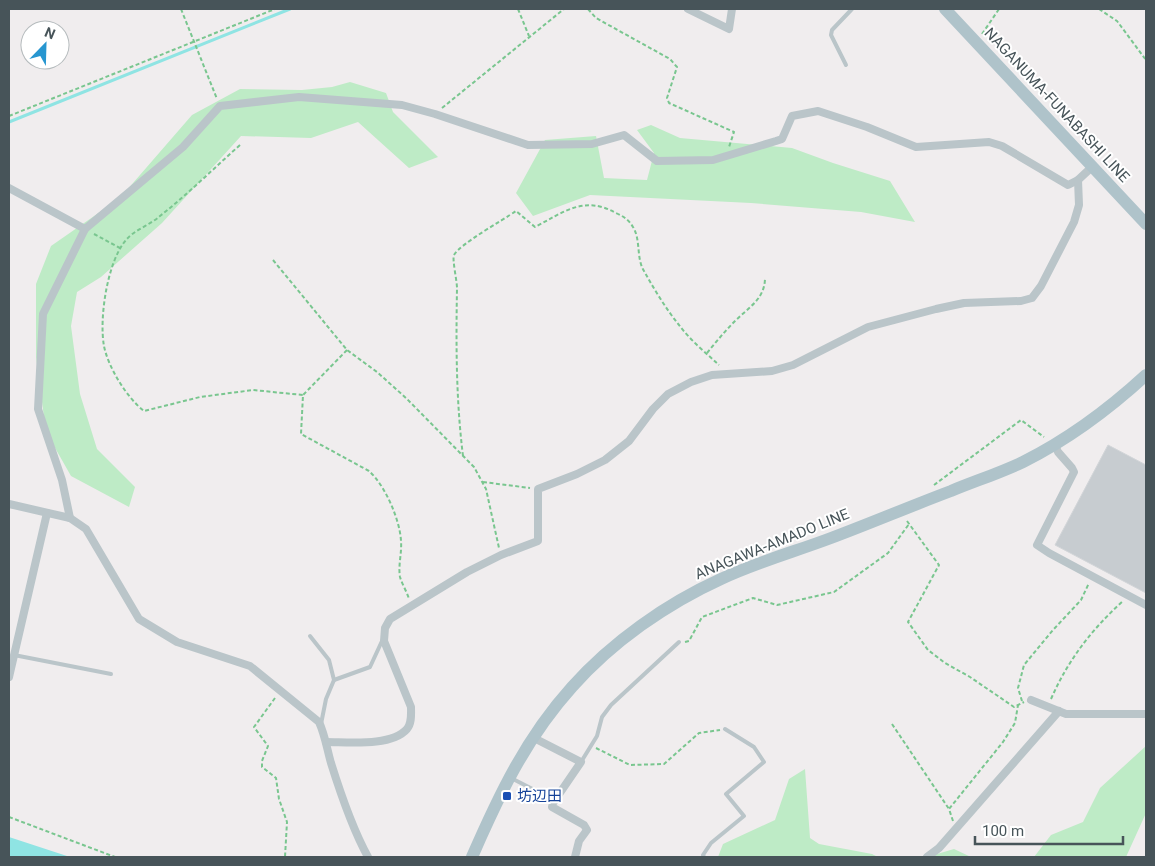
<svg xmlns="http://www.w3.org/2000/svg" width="1155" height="866" font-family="Roboto,'Noto Sans JP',sans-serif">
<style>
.green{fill:#beebc6}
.water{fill:#8fe4e3}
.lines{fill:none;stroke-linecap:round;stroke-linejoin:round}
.stream{stroke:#8fe4e3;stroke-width:3}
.building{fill:#c7ccd0;stroke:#d2d5d8}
.path{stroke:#79c68f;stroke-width:2;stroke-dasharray:4 2.5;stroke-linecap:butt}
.lane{stroke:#bac5c9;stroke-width:4}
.street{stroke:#bac5c9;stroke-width:8}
.primary{stroke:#afc3ca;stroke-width:12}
.transit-dot{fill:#1a4fb4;stroke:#fff;stroke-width:2}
.labels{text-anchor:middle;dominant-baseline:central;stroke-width:4;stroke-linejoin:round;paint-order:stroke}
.street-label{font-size:15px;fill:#475459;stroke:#fff}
.transit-label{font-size:15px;fill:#164399;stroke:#fff;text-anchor:start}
</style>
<rect width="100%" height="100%" fill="#f0edee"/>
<g class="green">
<polygon points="350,82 386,93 393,112 438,157 409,168 358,122 311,138 241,136 162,223 101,277 77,292 71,326 80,394 97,449 135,487 129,507 71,476 46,432 36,357 36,284 51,246 120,198 192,115 240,89 302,90 332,87"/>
<polygon points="651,125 680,138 792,148 833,163 890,181 915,222 861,212 751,203 590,195 533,216 516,193 545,140 596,136 604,178 647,180 654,153 637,130"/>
<polygon points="1146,746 1146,813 1126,857 1034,857 1051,835 1083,822 1100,788"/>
<polygon points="805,769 810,838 819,844 872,854 878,857 718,857 723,844 775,820 789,779"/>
<polygon points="954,849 971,857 927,857"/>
</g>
<polygon class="water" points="9,837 70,857 9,857"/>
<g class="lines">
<polyline class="stream" points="9,122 290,9"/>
</g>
<polygon class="building" points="1108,445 1146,465 1146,593 1055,545"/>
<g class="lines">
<g class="path">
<polyline points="181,9 217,99"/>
<polyline points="518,9 529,36"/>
<polyline points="588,9 596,18 670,59 677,67 667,98 669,103 734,132 729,147"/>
<polyline points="1099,9 1117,21 1146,60"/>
<polyline points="982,34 999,9"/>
<polyline points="442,108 564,9"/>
<polyline points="9,116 275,9"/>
<path d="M240 145C213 169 188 194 160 216 150 225 134 230 126 240 107 262 99 319 104 346 108 367 127 398 144 411L200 397 253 390 303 395"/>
<polyline points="94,234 120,248"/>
<polyline points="273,260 347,350 377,372 406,398 474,467 486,489 499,548"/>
<path d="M347 350 303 395 301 434 369 471C385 485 400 520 401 541 402 553 398 565 400 577 402 584 407 592 409 599"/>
<path d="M707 353C716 342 725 331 735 321 748 308 765 299 765 278"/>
<path d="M463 456C456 400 456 344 457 288 457 281 452 259 454 255 460 244 503 220 516 211L535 227C564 212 584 195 616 213 623 216 629 220 633 227 641 240 636 258 644 271 654 289 666 309 679 325 690 340 706 353 719 365"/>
<polyline points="483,482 530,488"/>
<polyline points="934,485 1021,420 1044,437"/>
<polyline points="907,521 939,565 908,622 928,650 945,663 970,677 1014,707 1024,702"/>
<polyline points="685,642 689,641 702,617 753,598 777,605 834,592 888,553 909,524"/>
<polyline points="275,698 254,727 268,746 262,761 262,767 276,778 279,799 287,822 285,857"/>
<path d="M1051 699C1068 660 1092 629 1123 601"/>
<polyline points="1022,701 1018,688 1024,665 1053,630 1081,600 1089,583"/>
<polyline points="892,724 949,809"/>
<polyline points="596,748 630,765 664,764 699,733 720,730"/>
<polyline points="9,817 115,857"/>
<polyline points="953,821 949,809 1003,742 1015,723 1018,705"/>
</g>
<g class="lane">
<polyline points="846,65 831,35 832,30 852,9"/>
<polyline points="310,636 329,660 334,680 326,699 321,724"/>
<polyline points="14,655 111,674"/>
<polyline points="334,680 370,667 382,641"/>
<polyline points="581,762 597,736 602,717 611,705 679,642"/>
<polyline points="511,778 554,800"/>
<polyline points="704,857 703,855 711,843 744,816 726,794 764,762 754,747 725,729"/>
</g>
<g class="street">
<polyline points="688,9 729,29 732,9"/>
<polyline points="9,188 85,229"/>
<polyline points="1055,445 1058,452 1072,468 1074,472 1037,545 1049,553 1146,605"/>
<path d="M9 504 70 518 86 529 139 619 177 642 250 666 319 722C325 735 327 749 331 763 341 795 352 828 368 857"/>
<polyline points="70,518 62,480 38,409 43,314 85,229 183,147 220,106 299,97 402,105 435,114 528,145 592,144 624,135 657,161 713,160 776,141 782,139 792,116 818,111 867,127 916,147 989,142 1002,146 1068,185 1078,180"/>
<polyline points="9,677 47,513"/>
<polyline points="1031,700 1066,714 1146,714"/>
<polyline points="532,737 581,762 553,803 552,807 584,825 587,830 579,841 575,857"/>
<path d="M326 742C348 742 391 747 407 729 412 723 411 714 411 707L384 641 385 628 390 619 467 572 501 555 538 541V489L577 474 605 460 629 441 653 409 668 394 691 382 712 375 772 371 793 365 868 327 936 309 964 303 1021 301 1032 298 1041 286 1074 222 1079 205 1078 180 1093 166"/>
<polyline points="927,857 939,848 1059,711"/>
</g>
<g class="primary">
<polyline points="945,9 1146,224"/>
<path d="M472 857C499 795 526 738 572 687 612 642 666 604 721 579 757 562 794 552 831 538 871 523 911 506 951 491 975 481 1000 473 1023 462 1069 439 1109 409 1146 375"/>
</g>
</g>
<rect class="transit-dot" x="502" y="791" width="10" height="10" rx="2.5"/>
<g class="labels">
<g class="street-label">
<text transform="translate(1057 105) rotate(47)">NAGANUMA-FUNABASHI LINE</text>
<text transform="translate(772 544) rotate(-22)">ANAGAWA-AMADO LINE</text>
</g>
<g class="transit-label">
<text x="517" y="796">坊辺田</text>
</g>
</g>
<rect width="1155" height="866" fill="none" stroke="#475459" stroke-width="20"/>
<g transform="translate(45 45) rotate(23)"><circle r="24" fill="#ffffff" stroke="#b5bbbd"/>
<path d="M0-4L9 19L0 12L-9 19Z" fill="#2796d0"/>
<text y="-8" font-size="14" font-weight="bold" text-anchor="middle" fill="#475459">N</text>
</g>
<path d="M975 836v8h148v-8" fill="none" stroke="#475459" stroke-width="2.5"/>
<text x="982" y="836" font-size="15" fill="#475459" stroke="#ffffff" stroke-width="4" paint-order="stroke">100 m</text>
</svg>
